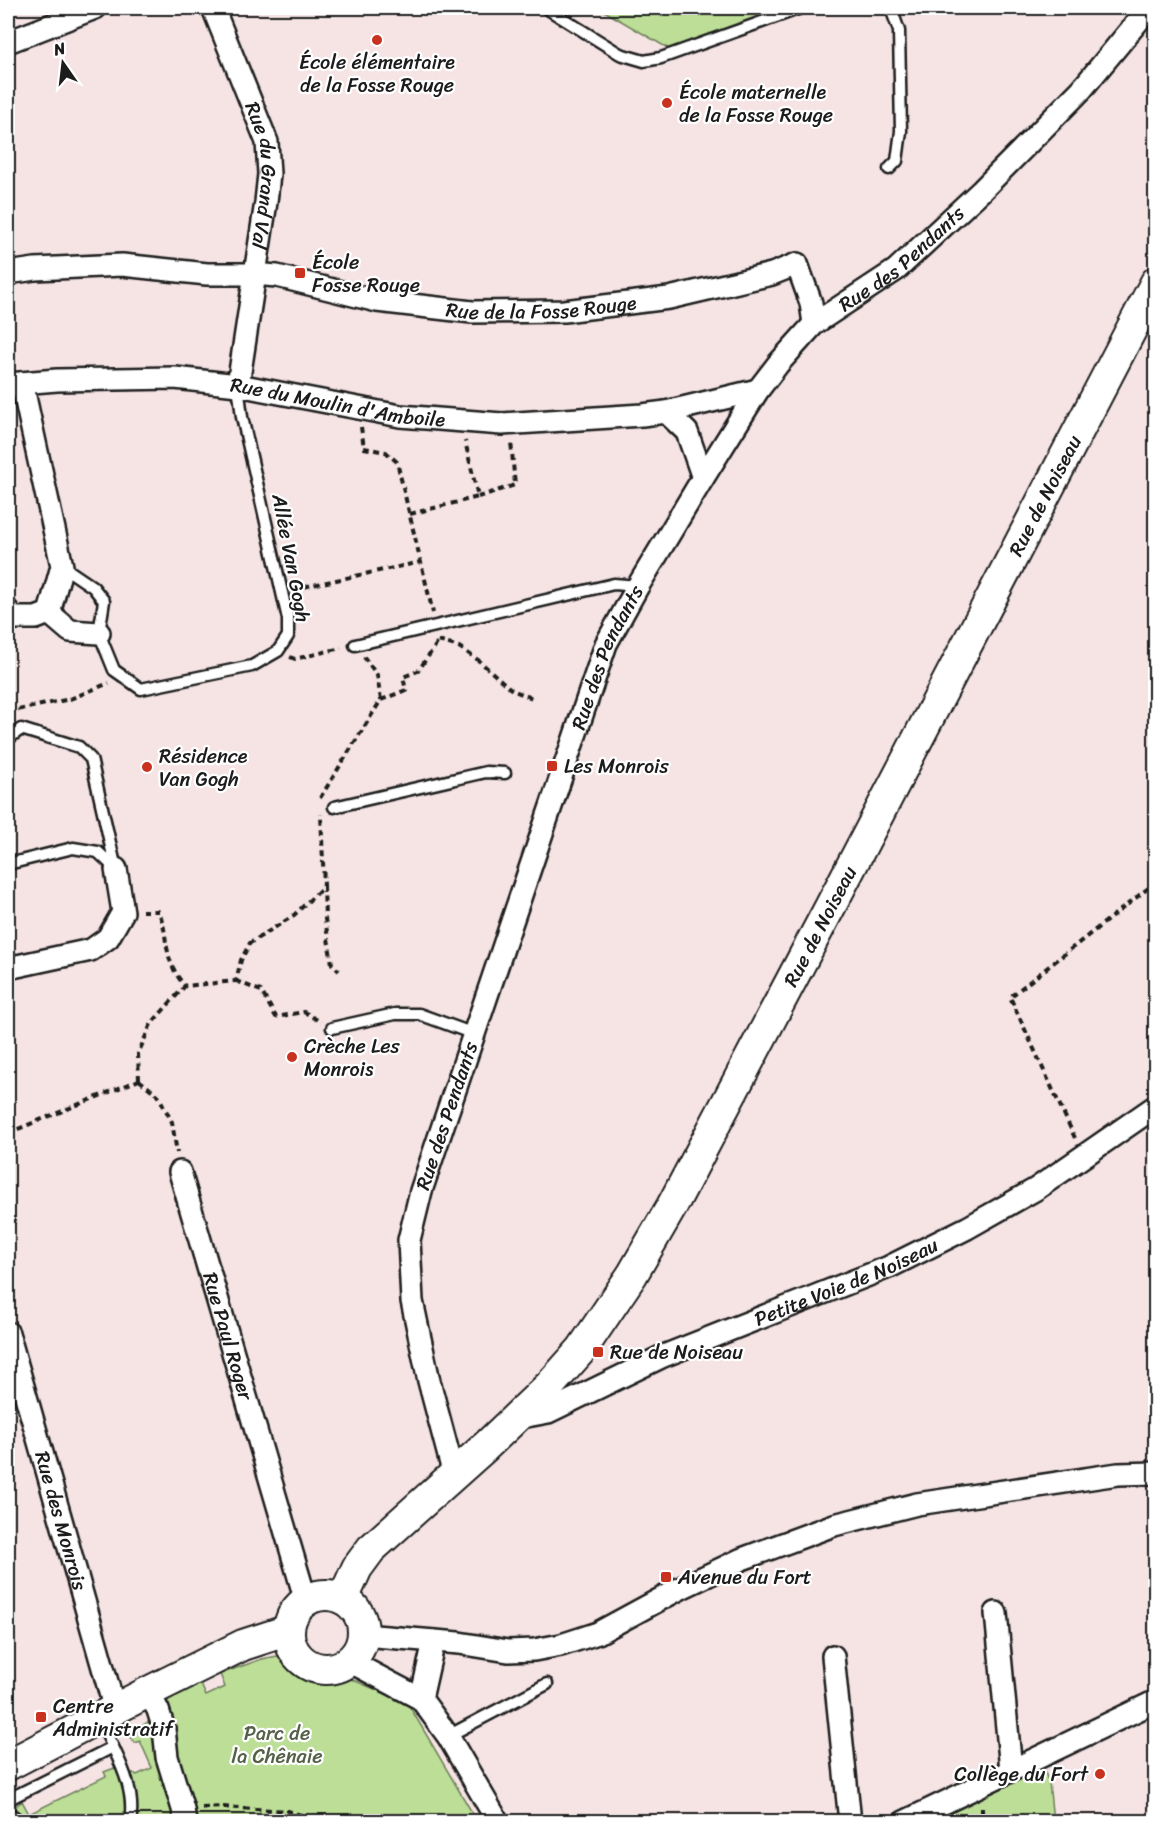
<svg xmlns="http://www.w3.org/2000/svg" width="1163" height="1829" font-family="Sriracha,sans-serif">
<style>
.green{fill:#bcde97;stroke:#6c7d5a;stroke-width:1.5}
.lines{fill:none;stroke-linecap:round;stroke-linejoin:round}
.lane-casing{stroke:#1c1c1c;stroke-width:15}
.street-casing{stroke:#1c1c1c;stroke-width:26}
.secondary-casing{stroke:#1c1c1c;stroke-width:34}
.path{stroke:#1c1c1c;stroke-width:4;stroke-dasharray:6 4.5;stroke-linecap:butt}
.lane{stroke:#fff;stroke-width:10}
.street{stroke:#fff;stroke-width:21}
.secondary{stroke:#fff;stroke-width:30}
.poi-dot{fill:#c8321e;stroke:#fff;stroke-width:2}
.labels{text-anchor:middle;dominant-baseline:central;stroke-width:4.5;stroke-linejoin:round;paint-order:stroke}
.poi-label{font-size:20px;fill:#1c1c1c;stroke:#fff;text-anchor:start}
.street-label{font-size:20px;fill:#1c1c1c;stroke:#fff}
.park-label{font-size:20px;fill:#546047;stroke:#fff}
</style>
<rect width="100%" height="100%" fill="#f6e4e4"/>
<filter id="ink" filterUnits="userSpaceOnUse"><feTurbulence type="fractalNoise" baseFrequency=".0167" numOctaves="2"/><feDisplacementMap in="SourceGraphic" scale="12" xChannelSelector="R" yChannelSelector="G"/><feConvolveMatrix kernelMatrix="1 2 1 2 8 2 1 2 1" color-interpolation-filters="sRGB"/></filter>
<g filter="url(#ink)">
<g class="green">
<polygon points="599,8 790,8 714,36 669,49"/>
<polygon points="277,1656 289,1660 301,1671 315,1678 346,1677 403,1701 410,1707 477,1821 26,1822 8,1813 22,1801 29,1814 106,1776 104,1772 117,1767 137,1775 152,1768 140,1741 135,1743 129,1734 148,1722 177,1691 200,1682 206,1696 225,1687 220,1674 262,1659"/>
<polygon points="1041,1764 1049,1782 1053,1821 922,1822"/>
</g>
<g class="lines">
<g class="lane-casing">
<g id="lane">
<polyline points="546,8 620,54 644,61 661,58 801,8"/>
<polyline points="889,169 897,161 901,131 899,31 892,11 889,8"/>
<polyline points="62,566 93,587 104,601 99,633 114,670 141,689 252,666 278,651 288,636 288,619 242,417 238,385"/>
<polyline points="355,645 614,584 638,586"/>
<polyline points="8,739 21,729 79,747 91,759 116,869"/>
<polyline points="334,807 486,772 505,773"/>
<polyline points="8,864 73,848 98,852 115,868"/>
<polyline points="332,1028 395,1014 419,1014 474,1034"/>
<polyline points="448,1736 547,1684"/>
<path d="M113 1747C124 1770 135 1795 130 1822"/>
<polyline points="8,1802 13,1797 113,1747 99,1719"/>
</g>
</g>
<g class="street-casing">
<g id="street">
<path id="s1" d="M213 8 267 142 269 174 266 202 238 385"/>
<polyline points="8,42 95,8"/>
<path id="s2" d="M8 273 35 269 122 265 207 274H254L277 276 377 301 472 312 564 311 669 298 772 274 797 264 811 303 814 324"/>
<path id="s3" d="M8 384 57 380 175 378 238 385 400 416 502 424 642 415 666 412 758 390"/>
<polyline points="666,412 687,432 703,478"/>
<polyline points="8,611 13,618 36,618 49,613 62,566 22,383"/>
<polyline points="49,613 70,631 99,633"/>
<polyline points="8,968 91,950 108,938 123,912 116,869"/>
<path id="s4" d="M180 1172 306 1601"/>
<path id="s5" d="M8 1333 115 1710"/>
<path id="s6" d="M516 1418 548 1412 661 1357 889 1267 967 1228 1036 1189 1156 1106"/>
<path id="s7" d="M454 1475 429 1381 412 1301 409 1240 421 1191 434 1152 606 644 638 586 703 478 758 390 778 364 814 324 896 270 982 190 1081 90 1149 8"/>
<polyline points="996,1613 1011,1770"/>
<polyline points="363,1635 459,1643 508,1651 534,1650 561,1645 598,1633 681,1588 742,1559 834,1525 917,1504 1118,1474 1156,1473"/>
<polyline points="833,1656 850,1822"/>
<polyline points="349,1661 421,1699 448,1736 498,1822"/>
<polyline points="148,1692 158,1710 164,1729 167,1757 183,1809 185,1822"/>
<polyline points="421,1699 434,1641"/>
<polyline points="8,1819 12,1822"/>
<polyline points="904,1822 1156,1701"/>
</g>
</g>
<g class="secondary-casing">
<g id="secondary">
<circle cx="326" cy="1632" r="37"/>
<path id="s8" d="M343 1599 357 1568 371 1549 485 1447 550 1385 582 1349 632 1275 672 1206 829 909 1156 282"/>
<polyline points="8,1765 148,1692 243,1645 289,1630"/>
</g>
</g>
<g class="path">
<polyline points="361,427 364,448 386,452 397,462 433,613"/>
<polyline points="478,497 515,485 511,441"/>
<polyline points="410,514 478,497 465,441"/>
<polyline points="294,589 421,562"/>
<polyline points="438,641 459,647 478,660 512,690 532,698"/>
<polyline points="290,657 295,659 341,648"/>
<polyline points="381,700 406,690 403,677 418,671 438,642"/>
<polyline points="8,712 70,699 109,683"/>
<polyline points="320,798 381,700 377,675 364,657"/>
<polyline points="1156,835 1148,849 1156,862"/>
<polyline points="324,886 325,919 332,964 339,971"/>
<path d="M142 911H158C166 927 164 936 168 952 170 964 177 977 185 986"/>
<polyline points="236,981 261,991 276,1017 304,1012 321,1022"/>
<polyline points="139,1080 138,1054 151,1024 185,986 236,981 241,960 250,943 293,916 324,886 321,814"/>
<polyline points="139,1080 158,1095 172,1122 177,1153"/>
<polyline points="8,1133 139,1080"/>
<polyline points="1075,1138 1010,997 1156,882"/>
<polyline points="982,1807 982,1822"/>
<polyline points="202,1808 221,1807 288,1811 323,1822"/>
</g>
<use href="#lane" class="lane"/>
<use href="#street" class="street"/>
<use href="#secondary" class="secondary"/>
</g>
</g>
<g class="poi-dot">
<circle cx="377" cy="40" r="6"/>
<circle cx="667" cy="103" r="6"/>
<rect x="294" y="267" width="12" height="12" rx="3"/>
<rect x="546" y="760" width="12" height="12" rx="3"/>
<circle cx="147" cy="767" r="6"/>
<circle cx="292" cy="1057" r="6"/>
<rect x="592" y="1346" width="12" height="12" rx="3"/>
<rect x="660" y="1571" width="12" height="12" rx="3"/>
<rect x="35" y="1711" width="12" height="12" rx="3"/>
<circle cx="1100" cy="1774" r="6"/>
</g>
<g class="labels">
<g class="poi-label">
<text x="377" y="62" text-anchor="middle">École élémentaire<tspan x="377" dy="23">de la Fosse Rouge</tspan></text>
<text x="679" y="92">École maternelle<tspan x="679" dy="23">de la Fosse Rouge</tspan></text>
<text x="312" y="262">École<tspan x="312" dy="23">Fosse Rouge</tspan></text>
<text x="159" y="756">Résidence<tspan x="159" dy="23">Van Gogh</tspan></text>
<text x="564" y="766">Les Monrois</text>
<text x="304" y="1046">Crèche Les<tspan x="304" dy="23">Monrois</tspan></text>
<text x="610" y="1352">Rue de Noiseau</text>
<text x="678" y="1577">Avenue du Fort</text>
<text x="53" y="1706">Centre<tspan x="53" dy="23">Administratif</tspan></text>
<text x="1088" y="1774" text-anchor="end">Collège du Fort</text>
</g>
<g class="street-label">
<text stroke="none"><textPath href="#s1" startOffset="177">Rue du Grand Val</textPath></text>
<text stroke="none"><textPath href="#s7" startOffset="1360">Rue des Pendants</textPath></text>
<text stroke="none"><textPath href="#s2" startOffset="538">Rue de la Fosse Rouge</textPath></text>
<text stroke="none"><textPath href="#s3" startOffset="332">Rue du Moulin d'Amboile</textPath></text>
<text stroke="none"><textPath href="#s8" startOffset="1320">Rue de Noiseau</textPath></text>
<text transform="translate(291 558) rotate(79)">Allée Van Gogh</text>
<text stroke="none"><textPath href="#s7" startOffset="856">Rue des Pendants</textPath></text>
<text stroke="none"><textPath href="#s8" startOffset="834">Rue de Noiseau</textPath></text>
<text stroke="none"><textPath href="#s7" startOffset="370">Rue des Pendants</textPath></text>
<text stroke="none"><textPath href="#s6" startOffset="358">Petite Voie de Noiseau</textPath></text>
<text stroke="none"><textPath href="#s4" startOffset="171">Rue Paul Roger</textPath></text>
<text stroke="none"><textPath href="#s5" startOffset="195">Rue des Monrois</textPath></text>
</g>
<g class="park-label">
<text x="277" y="1733">Parc de<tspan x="277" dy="23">la Chênaie</tspan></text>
</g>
</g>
<rect width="1163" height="1829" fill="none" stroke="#fff" stroke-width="30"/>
<rect x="15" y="15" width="1133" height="1799" fill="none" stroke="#1c1c1c" stroke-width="2" filter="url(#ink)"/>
<g transform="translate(63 63) rotate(346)" stroke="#ffffff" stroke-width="4.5" paint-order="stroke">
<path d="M0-4.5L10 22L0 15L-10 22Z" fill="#1c1c1c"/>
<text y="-9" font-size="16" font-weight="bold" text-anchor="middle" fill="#1c1c1c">N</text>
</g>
</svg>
